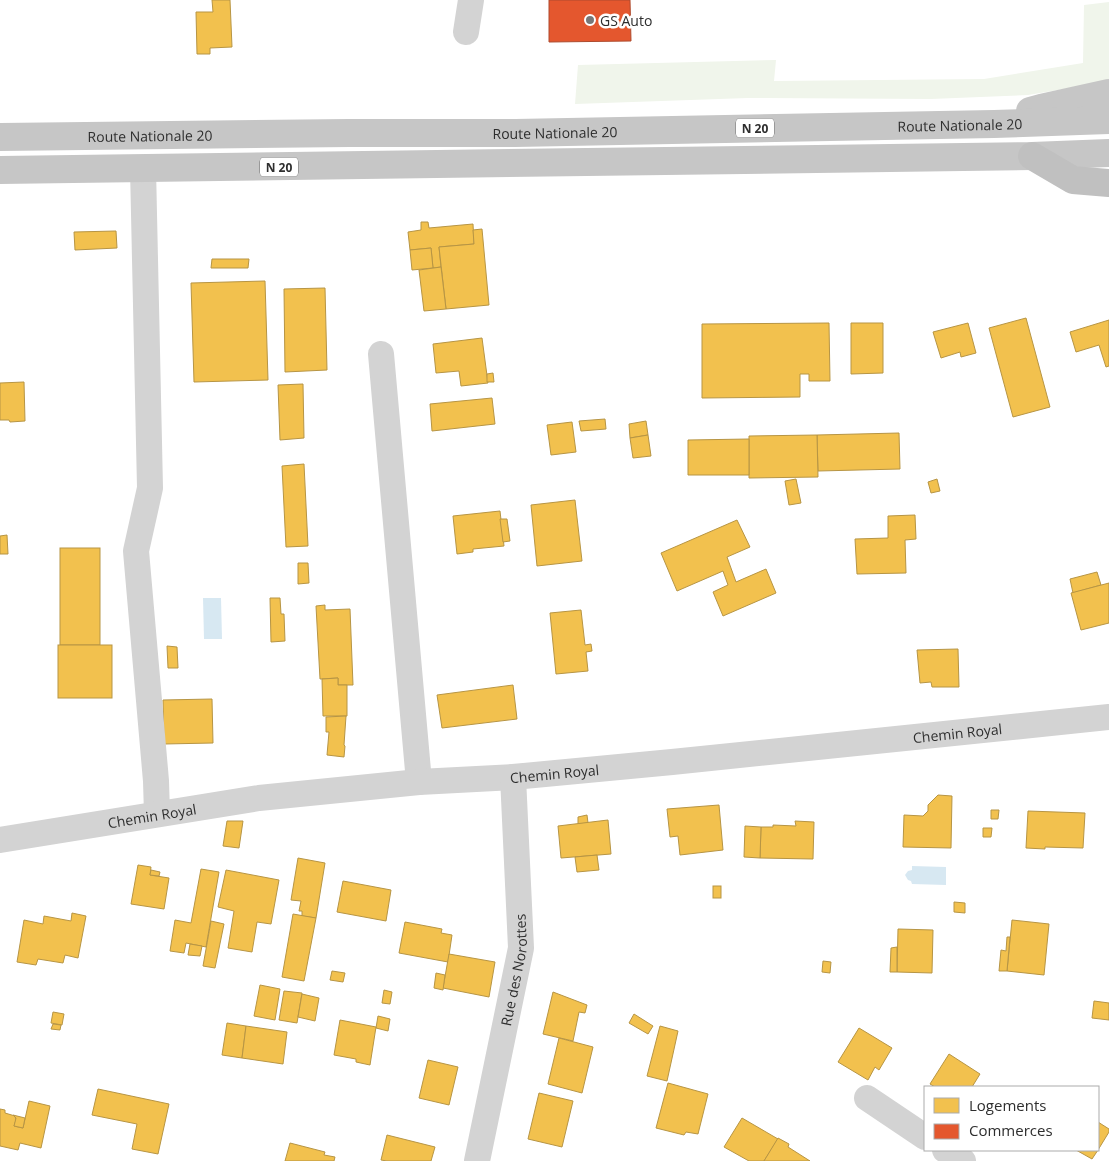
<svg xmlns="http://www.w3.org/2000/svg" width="1109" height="1161" font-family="'Open Sans',sans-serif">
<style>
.green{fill:#f0f5eb}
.water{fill:#d7e8f2}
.homes{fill:#f2c14e;stroke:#b79544}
.shops{fill:#e4572e;stroke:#ad4b2e}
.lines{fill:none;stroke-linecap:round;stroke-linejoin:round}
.minor{stroke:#d3d3d3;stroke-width:26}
.major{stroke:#c6c6c6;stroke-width:28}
.highway{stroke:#c0c0c0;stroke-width:28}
.poi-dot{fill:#777;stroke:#fff;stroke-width:2}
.labels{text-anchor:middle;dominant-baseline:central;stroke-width:5;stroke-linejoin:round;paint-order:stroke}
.shield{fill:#fff;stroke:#6d6d6d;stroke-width:1}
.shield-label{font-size:12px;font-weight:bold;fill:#2e2e2e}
.poi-label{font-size:14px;fill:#2e2e2e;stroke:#fff;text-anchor:start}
.street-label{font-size:14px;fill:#2e2e2e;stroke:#fff}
</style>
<rect width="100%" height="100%" fill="#fff"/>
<polygon class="green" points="1109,2 1109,80 1088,85 1028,95 931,99 748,98 575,104 578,65 776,60 774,81 984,79 1083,63 1084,5"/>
<g class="water">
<polygon points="203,598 221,598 222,639 204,639"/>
<polygon points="912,866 946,867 946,885 912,884 911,881 908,880 905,875 908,871 912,870"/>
</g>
<g class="homes">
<polygon points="212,0 230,0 232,47 210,48 210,54 197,54 196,12 213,12"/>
<polygon points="421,222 428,222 429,228 473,224 474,244 439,247 441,267 433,268 431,248 410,250 408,232 421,230"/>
<polygon points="482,229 489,305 446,309 439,247 474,244 473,230"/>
<polygon points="116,231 117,248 75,250 74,232"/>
<polygon points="431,248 433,268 412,270 410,250"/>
<polygon points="212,259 249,259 248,268 211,268"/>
<polygon points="441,267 446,309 424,311 419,270"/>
<polygon points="265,281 268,380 194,382 191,283"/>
<polygon points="325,288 327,370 285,372 284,289"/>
<polygon points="1026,318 1050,407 1013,417 989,328"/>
<polygon points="1109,320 1109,366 1106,367 1099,345 1076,352 1070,332"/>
<polygon points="829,323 830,381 809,381 809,374 800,374 800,397 702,398 702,324"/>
<polygon points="851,323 883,323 883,373 851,374"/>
<polygon points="968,323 976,353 961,357 960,352 941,358 933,332"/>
<polygon points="482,338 488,383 461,386 459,371 436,373 433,344"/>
<polygon points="493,373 494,382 487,382 487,374"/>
<polygon points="24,382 25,421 10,422 9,420 0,420 0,383"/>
<polygon points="303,384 304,438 280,440 278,385"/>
<polygon points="492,398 495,424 432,431 430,404"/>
<polygon points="605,419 606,429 581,431 579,421"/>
<polygon points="646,421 648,435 630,438 629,424"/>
<polygon points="572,422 576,452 551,455 547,425"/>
<polygon points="899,433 900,469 818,471 817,435"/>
<polygon points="648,435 651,456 633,458 630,438"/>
<polygon points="817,435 818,477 749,478 749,436"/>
<polygon points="749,439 749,475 688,475 688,440"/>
<polygon points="304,464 308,546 286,547 282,466"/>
<polygon points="796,479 801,503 789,505 785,481"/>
<polygon points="937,479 940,491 931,493 928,482"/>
<polygon points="575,500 582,561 537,566 531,505"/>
<polygon points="500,511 504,546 473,549 473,552 457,554 453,516"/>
<polygon points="915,515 916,539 905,540 906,573 857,574 855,539 888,538 888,516"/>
<polygon points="500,519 507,519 510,541 503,542"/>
<polygon points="737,520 750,547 727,557 736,582 766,569 776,593 723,616 713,592 728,585 723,571 677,591 661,553"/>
<polygon points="7,535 8,554 0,554 0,536"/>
<rect x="60" y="548" width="40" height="97"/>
<polygon points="298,563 308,563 309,583 298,584"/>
<polygon points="1097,572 1101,585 1073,593 1070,579"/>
<polygon points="1109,583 1109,623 1081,630 1071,593"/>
<polygon points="270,598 280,598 281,614 284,614 285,641 271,642"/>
<polygon points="325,605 325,610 350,609 353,685 338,685 338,678 320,679 316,606"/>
<polygon points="581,610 585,645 591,644 592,651 586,652 588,671 556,674 550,613"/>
<rect x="58" y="645" width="54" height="53"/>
<polygon points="167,646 177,647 178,668 168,668"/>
<polygon points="958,649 959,687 932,687 931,682 920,683 917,650"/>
<polygon points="338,678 338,685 347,685 347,716 323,716 322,679"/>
<polygon points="513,685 517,719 442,728 437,695"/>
<polygon points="212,699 213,743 164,744 163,700"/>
<polygon points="346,716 344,745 345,746 344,757 327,755 329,732 326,732 326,717"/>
<polygon points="938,795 952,796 951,848 903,847 904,815 923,816 928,811 928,805"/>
<polygon points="719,805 723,850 680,855 678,836 670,837 667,809"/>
<polygon points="991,810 999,810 998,819 991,819"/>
<polygon points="1028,811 1085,813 1083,848 1045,847 1045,849 1026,848"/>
<polygon points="587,815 588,823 578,824 578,817"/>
<polygon points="608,820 611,854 561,858 558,826"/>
<polygon points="227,821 243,821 239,848 223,846"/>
<polygon points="795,821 814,822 813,859 760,858 761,827 773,827 773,825 796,826"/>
<polygon points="745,826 761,827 760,858 744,857"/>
<polygon points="983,828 992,828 991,837 983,837"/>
<polygon points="597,855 599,870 577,872 575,857"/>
<polygon points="298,858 325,863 316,918 302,916 302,911 299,911 301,901 291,900"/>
<polygon points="138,865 151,867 150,875 169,878 164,909 131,904"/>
<polygon points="201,869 219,872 206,947 186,943 184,953 170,951 175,920 191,923"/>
<polygon points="151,870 160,872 159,876 150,875"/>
<polygon points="226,870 279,880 271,924 257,922 252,952 228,948 234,911 218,907"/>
<polygon points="343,881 391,890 386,921 337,912"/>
<rect x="713" y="886" width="8" height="12"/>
<polygon points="954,902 965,903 965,913 954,912"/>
<polygon points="72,913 86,916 78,958 65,955 63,963 38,959 36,965 17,962 24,920 43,924 44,916 71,921"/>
<polygon points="293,914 316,918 304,981 282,977"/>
<polygon points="1012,920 1049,924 1044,975 1007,971"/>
<polygon points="211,921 224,924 215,968 203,966"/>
<polygon points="405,922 442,929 441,933 452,935 448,962 399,953"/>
<polygon points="898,929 933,930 932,973 897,972"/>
<polygon points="1007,937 1010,937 1007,971 999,971 1001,950 1006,951"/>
<polygon points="190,944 202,946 200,956 188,955"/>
<polygon points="897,947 897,972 890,972 891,948"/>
<polygon points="449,954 495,962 489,997 443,988"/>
<polygon points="823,961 831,962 830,973 822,972"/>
<polygon points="332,971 345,973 343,982 330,980"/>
<polygon points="436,973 445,975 443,990 434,988"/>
<polygon points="260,985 280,989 275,1020 254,1016"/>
<polygon points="384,990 392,992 390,1004 382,1003"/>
<polygon points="284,991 302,993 297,1023 279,1020"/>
<polygon points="553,992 587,1005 585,1013 579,1012 573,1041 543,1034"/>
<polygon points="302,994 319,998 315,1021 298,1017"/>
<polygon points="1094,1001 1109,1003 1109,1020 1092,1018"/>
<polygon points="53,1012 64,1014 62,1025 51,1023"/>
<polygon points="634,1014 653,1026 648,1034 629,1023"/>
<polygon points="378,1016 390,1019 388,1031 376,1028"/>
<polygon points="340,1020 376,1027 370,1065 356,1062 356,1059 334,1055"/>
<polygon points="227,1023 246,1026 242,1058 222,1055"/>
<polygon points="53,1024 61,1025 60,1030 51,1029"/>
<polygon points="246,1026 287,1032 283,1064 242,1058"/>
<polygon points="660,1026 678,1031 667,1081 647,1076"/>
<polygon points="859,1028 892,1048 879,1070 875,1067 868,1080 838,1062"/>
<polygon points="559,1038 593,1047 582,1093 548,1084"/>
<polygon points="949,1054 980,1074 972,1087 935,1087 930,1084"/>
<polygon points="428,1060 458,1067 449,1105 419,1098"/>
<polygon points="668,1083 708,1094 698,1134 686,1132 684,1135 656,1128"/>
<polygon points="98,1089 169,1104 158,1154 132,1149 137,1124 92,1115"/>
<polygon points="539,1093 573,1101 562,1147 528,1139"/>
<polygon points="29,1101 50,1106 41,1148 20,1143 18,1150 0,1146 0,1109 5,1110 5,1113 15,1116 16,1120 14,1126 23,1128"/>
<polygon points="13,1115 25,1118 23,1128 14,1126 16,1118"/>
<polygon points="742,1118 778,1139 764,1161 749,1161 724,1147"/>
<polygon points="1098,1122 1109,1129 1109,1132 1098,1150"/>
<polygon points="387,1135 435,1147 431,1161 387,1161 381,1160"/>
<polygon points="778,1138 789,1144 788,1147 810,1161 764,1161"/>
<polygon points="290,1143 325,1152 324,1155 335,1157 334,1161 285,1161"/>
<polygon points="1076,1150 1098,1150 1092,1159"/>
</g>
<polygon class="shops" points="549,0 630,0 631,41 549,42"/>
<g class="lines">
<g class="minor">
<polyline points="466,32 471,0"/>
<polyline points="143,168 150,488 136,551 156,781 157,814"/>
<polyline points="381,354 419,782"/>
<path id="s1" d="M0 840 259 798 419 782 513 777 672 762 1109 717"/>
<polyline points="867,1098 925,1137"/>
<polyline points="945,1150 963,1161"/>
<path id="s2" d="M477 1161 521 948 513 777"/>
</g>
<g class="major">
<polyline points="1030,111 1041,108 1109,93"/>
<path id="s3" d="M0 137 349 133H515L994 124 1109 120"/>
<polyline points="0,170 1032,156 1109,153"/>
</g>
<polyline class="highway" points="1032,156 1073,180 1109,183"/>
</g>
<circle class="poi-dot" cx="590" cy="20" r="5"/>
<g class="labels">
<g class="shield">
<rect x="736" y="118.5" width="38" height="19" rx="4"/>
<rect x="260" y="157.5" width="38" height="19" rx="4"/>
</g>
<g class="shield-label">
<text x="755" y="128">N 20</text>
<text x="279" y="167">N 20</text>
</g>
<g class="poi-label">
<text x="600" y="20">GS Auto</text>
</g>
<g class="street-label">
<text stroke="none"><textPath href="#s3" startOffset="960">Route Nationale 20</textPath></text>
<text stroke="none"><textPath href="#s3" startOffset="555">Route Nationale 20</textPath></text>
<text stroke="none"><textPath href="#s3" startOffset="150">Route Nationale 20</textPath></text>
<text stroke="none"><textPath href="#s1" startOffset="964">Chemin Royal</textPath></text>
<text stroke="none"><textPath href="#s1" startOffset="559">Chemin Royal</textPath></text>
<text stroke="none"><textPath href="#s1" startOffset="154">Chemin Royal</textPath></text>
<text stroke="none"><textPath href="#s2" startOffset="195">Rue des Norottes</textPath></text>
</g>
</g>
<rect x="924" y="1086" width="175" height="65" fill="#ffffff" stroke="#ababab"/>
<rect x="934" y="1098" width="25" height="15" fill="#f2c14e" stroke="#ababab"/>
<text x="969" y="1111" font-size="15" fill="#2e2e2e">Logements</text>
<rect x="934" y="1124" width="25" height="15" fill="#e4572e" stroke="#ababab"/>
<text x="969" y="1136" font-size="15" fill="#2e2e2e">Commerces</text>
</svg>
